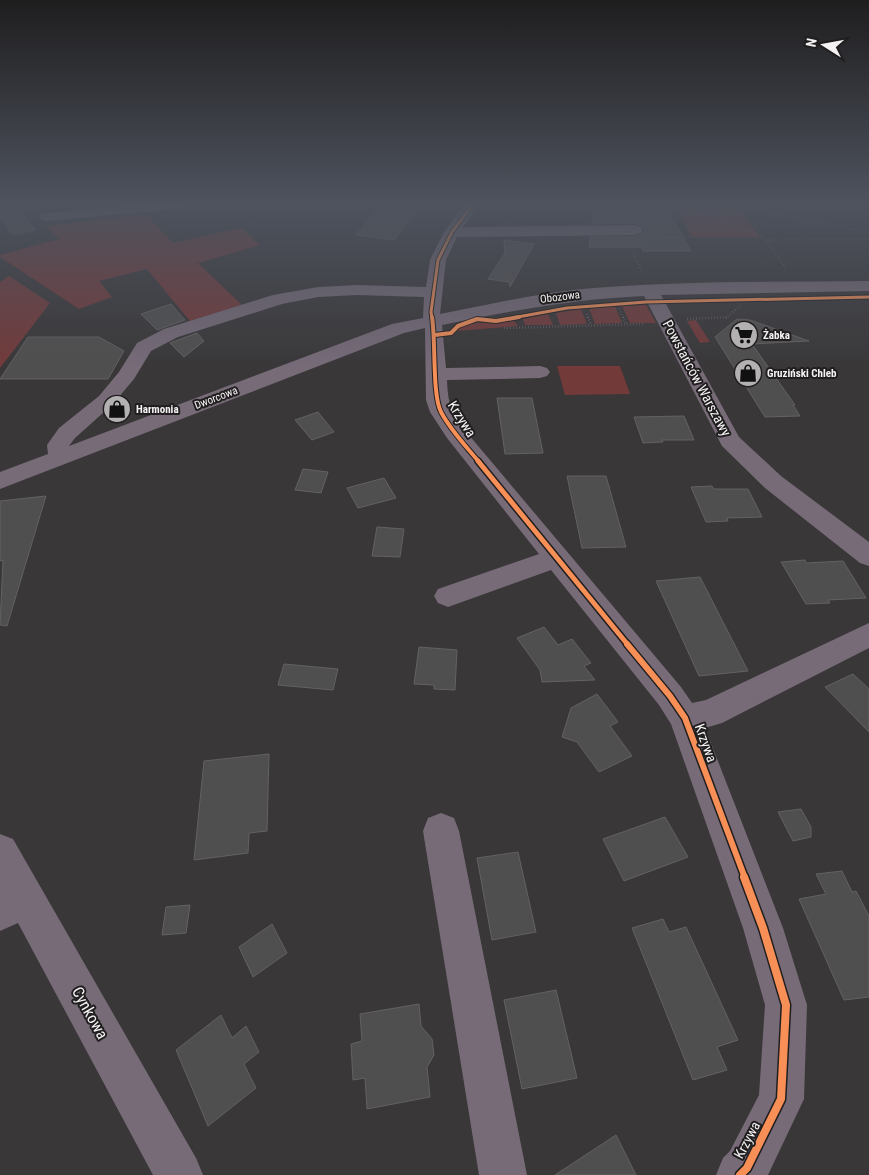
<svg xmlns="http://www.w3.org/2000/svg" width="869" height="1175" font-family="'Roboto Condensed',sans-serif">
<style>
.green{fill:#733a3a}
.building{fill:#504f4f;stroke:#636162}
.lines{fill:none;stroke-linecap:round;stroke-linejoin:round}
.path-far1{stroke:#7b737b;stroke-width:2;stroke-dasharray:0.5 2.5;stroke-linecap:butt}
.path{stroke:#7b737b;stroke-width:2.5;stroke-dasharray:0.5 2.5;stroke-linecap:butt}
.minor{fill:#776b78;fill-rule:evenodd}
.cycleway-far4-casing{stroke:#201e1f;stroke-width:5}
.cycleway-far3-casing{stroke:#201e1f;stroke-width:6}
.cycleway-far2-casing{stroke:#201e1f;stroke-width:8}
.cycleway-far1-casing{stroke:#201e1f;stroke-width:9}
.cycleway-casing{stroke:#201e1f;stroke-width:11}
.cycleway-far4{stroke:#f78f57;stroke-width:3}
.cycleway-far3{stroke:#f78f57;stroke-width:4}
.cycleway-far2{stroke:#f78f57;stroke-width:5}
.cycleway-far1{stroke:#f78f57;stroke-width:6}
.cycleway{stroke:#f78f57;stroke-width:8}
.labels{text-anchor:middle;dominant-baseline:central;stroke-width:4;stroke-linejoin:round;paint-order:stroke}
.far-street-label{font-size:11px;fill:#f5f2f4;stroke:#201e1f}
.far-poi-label{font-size:11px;font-weight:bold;fill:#f5f2f4;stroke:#201e1f;text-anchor:start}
.street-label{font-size:14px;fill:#f5f2f4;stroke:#201e1f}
.near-street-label{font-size:16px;fill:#f5f2f4;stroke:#201e1f}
</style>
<rect width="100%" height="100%" fill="#393738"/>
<g class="green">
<polygon points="675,204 735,204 760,237 692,237"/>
<polygon points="146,214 173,243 242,228 260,245 198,263 242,305 190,321 147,269 99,281 112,297 79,309 0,257 0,255 59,239 46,226"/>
<polygon points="9,276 50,303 0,368 0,282"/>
<polygon points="646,305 656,323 630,323 622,306"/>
<polygon points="615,306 622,323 595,324 589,308"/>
<polygon points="581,309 587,324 560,325 556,313"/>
<polygon points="548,314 553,325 525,325 523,319"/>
<polygon points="696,320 710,342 700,343 687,321"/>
<path d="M514 321 518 326 455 331C474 318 493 324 514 321Z"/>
<polygon points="557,366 620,366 630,394 565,395"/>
</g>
<g class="building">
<polygon points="0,204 15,204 35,230 13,235 0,217"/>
<polygon points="382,204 421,204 394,240 356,235"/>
<polygon points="595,207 666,207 691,251 643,251 641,247 589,247 590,237 635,237 641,234 645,230 641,226 635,223 592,224"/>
<polygon points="504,240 534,244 510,287 509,282 488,279 505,253"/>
<polygon points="171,304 185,320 157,330 141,314"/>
<polygon points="737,319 750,320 809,341 752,344 795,405 793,405 800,416 765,417 715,337"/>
<polygon points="197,333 204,341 184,357 170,343"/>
<polygon points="28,337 99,337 124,351 108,379 0,379"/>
<polygon points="497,398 532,398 543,453 505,454"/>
<polygon points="318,412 334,432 312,440 295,420"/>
<polygon points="684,416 694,440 662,440 663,442 643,443 634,417"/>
<polygon points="303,469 328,472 321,493 295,490"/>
<polygon points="567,476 606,476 626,547 582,548"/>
<polygon points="384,478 396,498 358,508 347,488"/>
<polygon points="712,486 714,489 748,489 762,517 727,518 728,521 706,522 691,487"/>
<polygon points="46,496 7,626 0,625 3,560 0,561 0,501"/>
<polygon points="377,527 404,529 400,557 372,556"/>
<polygon points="805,560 806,563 843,561 866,598 828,600 830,603 806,604 781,562"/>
<polygon points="700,577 748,671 699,676 656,581"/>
<polygon points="544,627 558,645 572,639 591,663 584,666 595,680 542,682 540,670 517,638"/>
<polygon points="419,647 457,650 455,690 434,689 434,685 414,684"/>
<polygon points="284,664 338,669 333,690 278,685"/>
<polygon points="853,674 869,689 869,732 825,687"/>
<polygon points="597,694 618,722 610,726 632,756 599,772 577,742 562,737 571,708"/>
<polygon points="269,754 267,831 249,833 248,853 194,860 204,761"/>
<polygon points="801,809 811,827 811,837 793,841 778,812"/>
<polygon points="665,817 688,857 624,881 603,839"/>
<polygon points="518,852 536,932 492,940 477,858"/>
<polygon points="842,871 852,892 856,891 869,916 869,997 844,1000 799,899 826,894 816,874"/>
<polygon points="190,905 186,933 162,935 166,907"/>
<polygon points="663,919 669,932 686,927 738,1040 717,1047 727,1070 693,1080 632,928"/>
<polygon points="272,924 287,953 253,977 239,947"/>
<polygon points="556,990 577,1078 522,1089 504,1000"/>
<polygon points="419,1004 421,1026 432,1039 434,1055 427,1067 430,1097 367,1109 365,1078 353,1080 351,1044 362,1041 360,1014"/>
<polygon points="221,1015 232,1038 246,1026 259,1052 244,1064 256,1088 208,1126 176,1050"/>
<polygon points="616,1135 636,1175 555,1175"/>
</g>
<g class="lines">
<g class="path-far1">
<polyline points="554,204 557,213"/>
<polyline points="689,204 759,236"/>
<polyline points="739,204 786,268"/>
<polyline points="868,204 869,206"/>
<polyline points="742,208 869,233"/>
<polyline points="534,212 550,204"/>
<polyline points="652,237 763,237"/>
<polyline points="766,240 869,239"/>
<polyline points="631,248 642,272"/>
<polyline points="619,309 623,318"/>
<polyline points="587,314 588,318"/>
<polyline points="726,318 740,306"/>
</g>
<g class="path">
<polyline points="588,317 591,325"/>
<polyline points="623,317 626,324"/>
<polyline points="687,319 727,317"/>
<polyline points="504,328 645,324"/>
</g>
<g class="minor">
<polygon points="135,204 194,204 187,208 46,221 41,220 39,217 41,214 46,213"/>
<path d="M465 204H480L463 227 635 225 640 227 643 230 640 233 635 235 457 237 446 260 440 314C491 304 543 292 594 288 686 281 778 282 869 281V291L661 295 739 437 781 476 869 542V566L860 563 765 488 722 446 644 296C574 299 510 311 442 325L446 368 540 366 547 368 550 372 547 376 540 378 447 380C448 402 450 410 463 428L681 687 692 703 706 700 869 623V648L722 723 705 728 783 928 807 1005 804 1099 768 1175H716L723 1158 730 1151 759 1095 765 1005 743 928 671 724 659 705 551 570 448 607 438 603 434 596 438 589 539 554 447 438 430 412 426 400 425 328 404 333 0 489V472L48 454 47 445 59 428 99 396 119 372 137 343 164 329 273 295 318 287 357 285 426 287 430 260 444 232ZM357 295 424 297 423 318 392 324 69 446 75 438 113 404 134 379 151 351 178 337 282 304 318 297Z"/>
<polygon points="441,813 454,818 459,831 527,1175 479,1175 423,831 428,818"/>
<polygon points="0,834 13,839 196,1158 203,1175 153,1175 18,923 0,931"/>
</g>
<g class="cycleway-far4-casing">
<g id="cycleway-far4">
<polyline points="432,318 431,312 438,260 452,232 473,204"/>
<polyline points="512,318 567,308 646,302 869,297"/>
</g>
</g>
<g class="cycleway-far3-casing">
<g id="cycleway-far3">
<path d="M432 317C436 342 432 394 441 412 451 431 466 446 479 462"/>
<polyline points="435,335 451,333 458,326 477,319 496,321 519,317"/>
</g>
</g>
<g class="cycleway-far2-casing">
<polyline id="cycleway-far2" points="478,461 628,645"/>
</g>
<g class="cycleway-far1-casing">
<polyline id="cycleway-far1" points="627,644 670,696 685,718 745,878"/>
</g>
<g class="cycleway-casing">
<polyline id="cycleway" points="740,1175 747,1168 781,1099 786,1005 763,928 744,877"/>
</g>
<use href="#cycleway-far4" class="cycleway-far4"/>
<use href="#cycleway-far3" class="cycleway-far3"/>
<use href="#cycleway-far2" class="cycleway-far2"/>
<use href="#cycleway-far1" class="cycleway-far1"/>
<use href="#cycleway" class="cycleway"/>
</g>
<linearGradient id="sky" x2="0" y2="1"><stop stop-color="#1f1e1f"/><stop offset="0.55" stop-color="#4e535e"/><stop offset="1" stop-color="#4e535e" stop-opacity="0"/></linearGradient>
<rect width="869" height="369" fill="url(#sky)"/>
<defs>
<g id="supermarket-disc" transform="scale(1.4375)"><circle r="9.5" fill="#b3b1b2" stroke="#201e1f"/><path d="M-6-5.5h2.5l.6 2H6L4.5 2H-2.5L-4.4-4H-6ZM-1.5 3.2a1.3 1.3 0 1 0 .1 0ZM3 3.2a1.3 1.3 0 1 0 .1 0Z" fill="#111"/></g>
<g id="shop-disc" transform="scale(1.4375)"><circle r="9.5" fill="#b3b1b2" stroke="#201e1f"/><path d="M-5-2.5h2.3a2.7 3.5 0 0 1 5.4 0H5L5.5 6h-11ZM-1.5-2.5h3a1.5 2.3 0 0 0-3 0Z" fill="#111"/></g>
</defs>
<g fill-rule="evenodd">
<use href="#supermarket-disc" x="744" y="335"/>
<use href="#shop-disc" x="748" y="373"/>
<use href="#shop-disc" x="117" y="409"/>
</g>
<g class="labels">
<g class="far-street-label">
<text transform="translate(560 297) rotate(-7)">Obozowa</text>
<text transform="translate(216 398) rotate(-21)">Dworcowa</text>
</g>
<g class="far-poi-label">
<text x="763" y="335">Żabka</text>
<text x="767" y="373">Gruziński Chleb</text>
<text x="136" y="409">Harmonia</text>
</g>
<g class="street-label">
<text transform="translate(697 378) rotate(62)">Powstańców Warszawy</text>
<text transform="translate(462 419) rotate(58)">Krzywa</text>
<text transform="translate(706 743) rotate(70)">Krzywa</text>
<text transform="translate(747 1140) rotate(-62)">Krzywa</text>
</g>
<g class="near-street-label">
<text transform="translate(90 1013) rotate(61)">Cynkowa</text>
</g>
</g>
<g transform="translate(824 45) rotate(281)" stroke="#201e1f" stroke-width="4" paint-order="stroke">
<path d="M0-4L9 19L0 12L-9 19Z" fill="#f5f2f4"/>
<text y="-8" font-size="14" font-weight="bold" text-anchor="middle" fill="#f5f2f4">N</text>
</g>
</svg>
